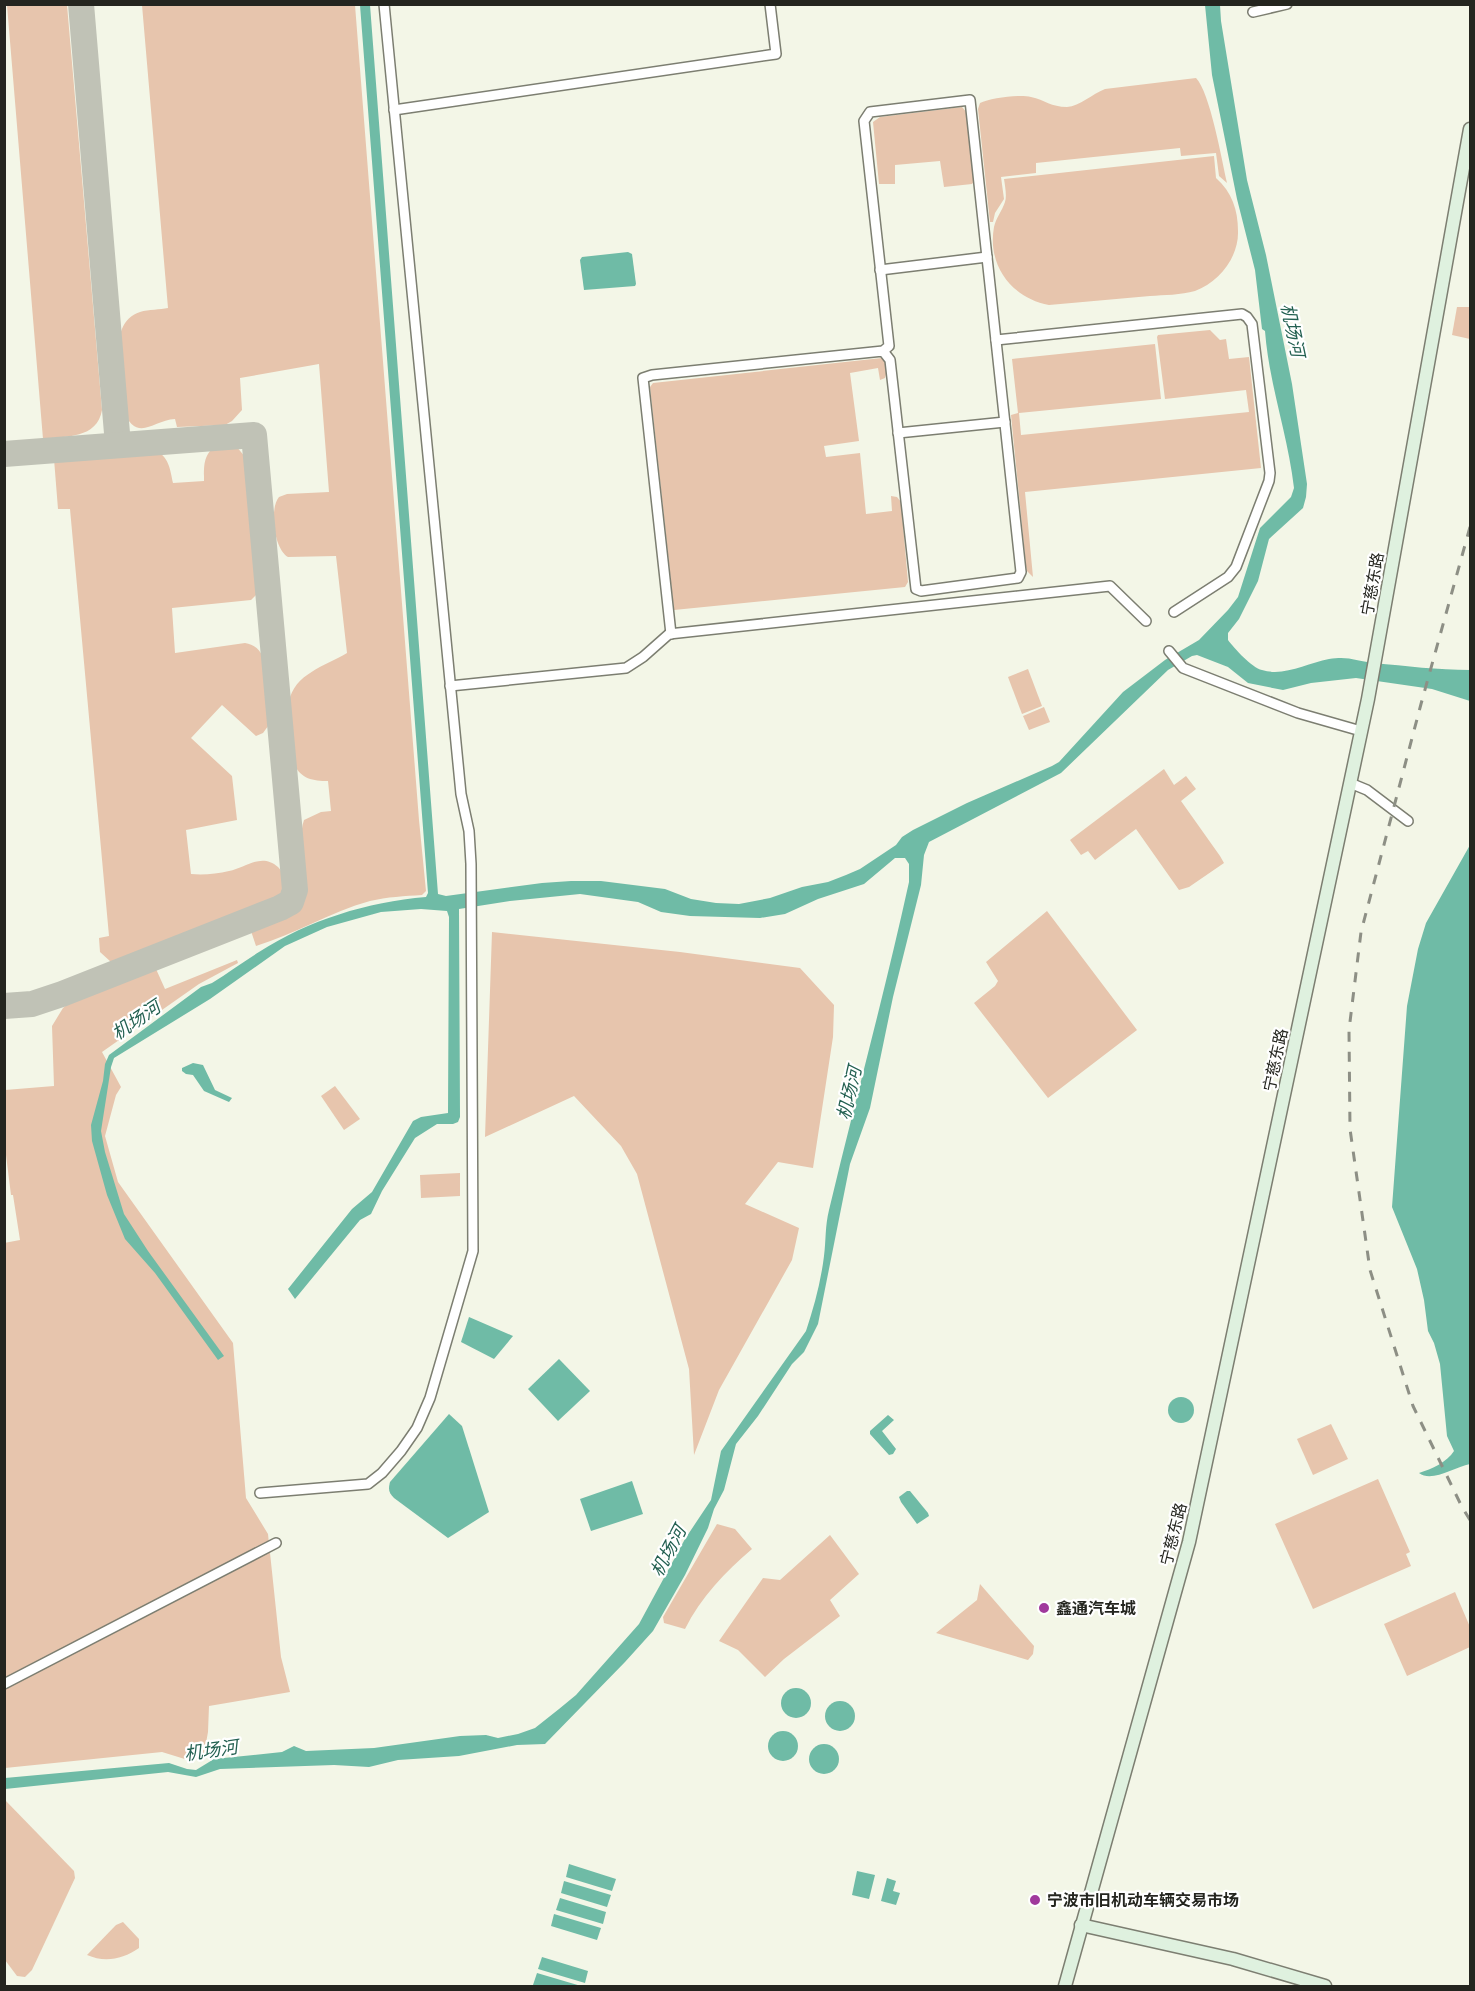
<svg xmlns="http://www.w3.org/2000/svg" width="1475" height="1991" font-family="'PT Sans','Noto Sans SC',sans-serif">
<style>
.green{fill:#e7c5ad}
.water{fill:#6fbba6}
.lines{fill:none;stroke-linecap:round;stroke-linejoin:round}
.taxiway{stroke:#c0c2b6;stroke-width:26}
.street-casing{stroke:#7c7e71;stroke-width:12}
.secondary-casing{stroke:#7c7e71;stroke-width:15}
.street{stroke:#fff;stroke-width:9}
.secondary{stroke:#dff1df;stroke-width:12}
.rail{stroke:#8d8f85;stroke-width:3;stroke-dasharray:10 10;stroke-linecap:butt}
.poi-dot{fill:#a0399c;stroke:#fff;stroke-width:2}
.labels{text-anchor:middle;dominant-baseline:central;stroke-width:4.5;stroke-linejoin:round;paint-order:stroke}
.street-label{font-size:16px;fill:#24251f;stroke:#fff}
.poi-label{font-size:16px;font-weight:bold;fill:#24251f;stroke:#fff;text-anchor:start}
.water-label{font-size:18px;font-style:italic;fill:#236051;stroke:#fff}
</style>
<rect width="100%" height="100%" fill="#f3f6e7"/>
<g class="green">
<path d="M7 5H67L102 410C97 439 66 436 43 439Z"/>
<path d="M142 5H355L419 820 426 891 422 895C405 896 387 897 370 901 330 912 295 934 256 946L251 931C278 920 304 915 305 881 306 872 303 862 302 853 302 841 300 832 304 820L321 812 331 811 328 781C313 781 301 779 294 764L289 702C294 674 325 666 347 653L336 556 288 557C274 549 269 509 279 497L287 494 329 492 319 364 240 378 242 410 232 421 225 425 177 427 175 419C152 420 137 445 122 408 120 383 106 322 140 312 149 309 160 310 168 308Z"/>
<path d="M1196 78C1210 92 1222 161 1227 183L1219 176 1216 153 1181 156 1180 148 1036 163V173L1001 177 1004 199 995 213 993 222H990L978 109 980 103C990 98 1020 94 1031 97 1045 100 1051 107 1067 107 1080 106 1092 94 1105 89Z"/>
<polygon points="962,107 969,115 975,180 972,184 944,187 940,161 895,165 895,184 879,184 873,122 880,117"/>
<path d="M1214 156 1216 178C1232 192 1238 210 1238 231 1239 257 1219 282 1195 291 1181 295 1164 295 1150 296 1116 299 1083 302 1049 305 1012 298 987 266 994 227 996 218 1002 211 1005 202 1007 196 1005 186 1004 179Z"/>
<polygon points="1457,307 1470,307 1470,339 1452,335"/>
<polygon points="1210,330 1220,340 1226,339 1229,359 1249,357 1261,468 1025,492 1033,577 1027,571 1026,566 1011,415 1018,413 1012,359 1155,344 1161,399 1019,413 1021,435 1249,412 1246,390 1165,399 1157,337 1158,335"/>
<path d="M882 358C888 365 888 370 885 378L880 380 878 368 850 373 859 441 824 446 826 457 860 453 866 514 892 511 891 496 897 497 901 502 908 582 905 587 674 610 650 387 653 383Z"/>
<path d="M221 443 236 446 246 458 257 587 256 595 251 600 172 608 175 653 245 643C254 645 259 648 263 657L271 722 263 733 256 736 222 705 191 738 232 776 237 820 186 830 191 874C203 875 217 874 229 871 246 868 261 852 278 867 283 872 286 878 285 884 284 894 280 898 272 903L119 961 111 962 100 952 99 938 109 936 70 509H58L54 459 153 450C169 455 170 469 173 483L204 481C204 464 203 452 221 443Z"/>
<polygon points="1028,669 1042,706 1022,714 1008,677"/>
<polygon points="1044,707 1050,722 1029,730 1023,716"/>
<polygon points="1164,769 1174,785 1186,776 1196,789 1181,801 1220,856 1224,863 1189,887 1179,890 1136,829 1095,860 1088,851 1081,855 1070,840"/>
<polygon points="1047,911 1137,1030 1048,1098 974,1003 995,986 998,981 986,962"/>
<polygon points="492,932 680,952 800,968 834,1005 833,1037 813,1168 778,1162 745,1204 799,1228 792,1260 719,1390 694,1455 689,1369 637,1174 621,1146 574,1096 485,1137"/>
<polygon points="237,960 238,963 199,984 102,1052 121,1087 116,1095 105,1136 118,1182 233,1343 246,1498 268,1534 281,1657 290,1692 209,1706 208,1732 204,1754 188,1760 162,1752 5,1768 4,1243 20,1240 13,1195 11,1195 5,1147 5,1090 54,1086 52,1026 63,1008 69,1003 156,969 165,989"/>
<polygon points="335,1086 360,1119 344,1130 321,1096"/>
<polygon points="460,1173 460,1196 421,1198 420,1175"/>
<polygon points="1331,1424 1348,1459 1313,1475 1297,1439"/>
<polygon points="1378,1479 1410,1552 1406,1554 1411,1566 1313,1609 1275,1524"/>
<path d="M717 1524 735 1529 752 1549C725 1572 701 1597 685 1629L664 1623 663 1617Z"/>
<polygon points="830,1535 859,1574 830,1600 840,1616 784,1659 765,1677 738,1650 719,1641 763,1578 780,1580"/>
<polygon points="980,1584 1034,1646 1033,1654 1028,1660 936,1633 977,1600"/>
<polygon points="1455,1592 1470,1627 1470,1647 1407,1676 1384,1624"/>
<polygon points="5,1800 74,1871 75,1878 32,1970 25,1977 17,1976 5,1960"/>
<path d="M123 1922 139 1939V1948C123 1959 105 1963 87 1955L116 1925Z"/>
</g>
<g class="water">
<path d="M360 5H370L438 894 446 896 542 883 571 881H601L665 889 691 899 716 903 739 904 770 898 802 887 828 882 846 875 860 869 896 845 902 837 913 830 967 803 1052 766 1059 762 1123 692 1165 660 1199 640 1228 610 1238 597 1260 528 1291 497 1294 488C1288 435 1269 384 1265 331L1262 329 1255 270 1237 199 1212 75 1205 5H1220L1221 21 1247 180 1266 255 1292 384 1307 484 1306 497 1303 508 1269 539 1258 581 1239 619 1228 633V640C1234 648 1252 668 1262 670 1284 677 1307 663 1329 659 1350 656 1355 661 1374 663 1406 666 1438 670 1470 670V701L1432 689 1356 678 1311 683 1283 690 1248 683 1228 667 1197 655 1192 656 1168 670 1061 773 929 842 924 855 921 885 893 997 870 1108 850 1164 818 1324 804 1352 792 1364 758 1416 736 1444 724 1490 714 1509 708 1528 685 1575 653 1631 625 1662 545 1744 517 1745 459 1756 398 1760 369 1767 334 1765 220 1769 196 1777 168 1772 5 1789V1778L169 1763 187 1769 196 1770 214 1759 282 1752 294 1746 306 1751 374 1748 460 1736 486 1735 498 1738 518 1734 535 1728 559 1709 576 1695 639 1624 685 1539 711 1500 721 1451 806 1331C814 1307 821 1281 824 1256 826 1240 825 1226 829 1210 855 1101 885 992 909 882V864L905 858H895L864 884 818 899 785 914 760 918 690 916 661 912 638 902 580 894 510 901 459 909 460 1117 458 1122 453 1124H437L415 1138 382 1191 371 1214 360 1220 295 1299 288 1289 352 1209 372 1192 413 1121 421 1117 448 1113 449 917 447 911 421 909 381 912 327 927 285 946 210 999 114 1058 111 1067 101 1131 105 1152 124 1214 148 1251 224 1356 218 1360 155 1273 125 1239 107 1195 92 1141 91 1125 103 1081 105 1064 109 1055 201 987 212 983C228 973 243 962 259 952 309 920 367 902 426 897L428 893Z"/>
<polygon points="628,252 632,254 636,284 635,286 584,290 580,260 582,257"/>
<path d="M1470 845V1464C1454 1467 1432 1483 1419 1473 1432 1469 1447 1462 1454 1451L1447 1436 1440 1364 1434 1343 1428 1331 1424 1300 1417 1269 1392 1207 1407 1006 1418 949 1426 923Z"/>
<polygon points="193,1063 203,1065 215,1090 232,1098 229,1102 204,1091 193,1075 186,1074 182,1071 182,1068"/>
<polygon points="469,1317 513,1336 494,1359 461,1342"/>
<polygon points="559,1359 590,1391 558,1421 528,1389"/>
<circle cx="1181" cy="1410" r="13"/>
<path d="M449 1414 462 1426 489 1512 448 1538 394 1498C389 1493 388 1490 390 1482Z"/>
<polygon points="888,1415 894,1420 882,1431 896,1449 893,1454 889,1455 870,1434 870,1431"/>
<polygon points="632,1481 643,1514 591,1531 580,1499"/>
<polygon points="907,1491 910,1491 928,1513 929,1516 917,1524 901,1502 899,1497"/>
<circle cx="796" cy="1703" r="15"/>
<circle cx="840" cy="1716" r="15"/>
<circle cx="783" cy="1746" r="15"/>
<circle cx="824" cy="1759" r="15"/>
<polygon points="569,1864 616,1879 612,1891 566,1877"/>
<polygon points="857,1871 875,1875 869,1899 852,1895"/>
<polygon points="887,1878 896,1881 893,1891 900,1893 896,1905 881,1901"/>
<polygon points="564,1881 611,1895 607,1907 561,1893"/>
<polygon points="560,1898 606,1912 603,1924 556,1910"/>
<polygon points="554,1914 601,1928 597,1940 551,1926"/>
<polygon points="542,1957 588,1971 585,1983 538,1969"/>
<polygon points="537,1973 581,1986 537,1986 533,1985"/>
</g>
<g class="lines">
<g class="taxiway">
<polyline points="81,4 118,445"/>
<polyline points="4,454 254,435 295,890 291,902 280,908 62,994 32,1004 4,1006"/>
</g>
<g class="street-casing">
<g id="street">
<polyline points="1253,12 1287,4"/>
<polyline points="394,110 776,54 770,4"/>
<polyline points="880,270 987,257"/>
<polyline points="996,340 1242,314 1247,317 1252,324 1270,473 1269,481 1236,567 1228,577 1174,612"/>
<polyline points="898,433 1005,422"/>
<polyline points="671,634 643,378 652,375 883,351 889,346 864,121 870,112 970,100 1021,572 1018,578 921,591 916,589 890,360 883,351"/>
<polyline points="1169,651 1183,668 1298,713 1361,731"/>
<polyline points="450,686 626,668 643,657 669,634 1110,586 1146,621"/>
<polyline points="1350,783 1367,790 1408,821"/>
<polyline points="260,1493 368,1484 382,1473 401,1451 417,1428 430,1398 473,1251 471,864 469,831 461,794 384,4"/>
<polyline points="4,1684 276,1543"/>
</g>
</g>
<g class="secondary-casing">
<g id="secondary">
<polyline points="1081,1925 1233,1959 1325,1986"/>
<polyline points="1065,1986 1189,1542 1368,699 1470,129"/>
</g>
</g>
<use href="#street" class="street"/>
<use href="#secondary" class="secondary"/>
<polyline class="rail" points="1470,527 1421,704 1361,932 1349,1030 1350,1129 1370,1270 1413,1406 1462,1507 1470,1520"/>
</g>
<g class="poi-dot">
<circle cx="1044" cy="1608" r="6"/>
<circle cx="1035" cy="1900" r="6"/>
</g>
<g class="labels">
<g class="street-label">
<text transform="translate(1372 584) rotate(-80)">宁慈东路</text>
<text transform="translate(1275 1060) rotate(-78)">宁慈东路</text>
<text transform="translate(1173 1534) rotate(-76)">宁慈东路</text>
</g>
<g class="poi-label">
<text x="1056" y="1608">鑫通汽车城</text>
<text x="1047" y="1900">宁波市旧机动车辆交易市场</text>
</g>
<g class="water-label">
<text transform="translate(1293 330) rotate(78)">机场河</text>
<text transform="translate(136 1020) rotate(-34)">机场河</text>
<text transform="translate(849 1093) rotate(-77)">机场河</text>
<text transform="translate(668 1551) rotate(-62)">机场河</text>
<text transform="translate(211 1750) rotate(-8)">机场河</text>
</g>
</g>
<rect width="1475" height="1991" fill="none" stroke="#24251f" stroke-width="12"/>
</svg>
